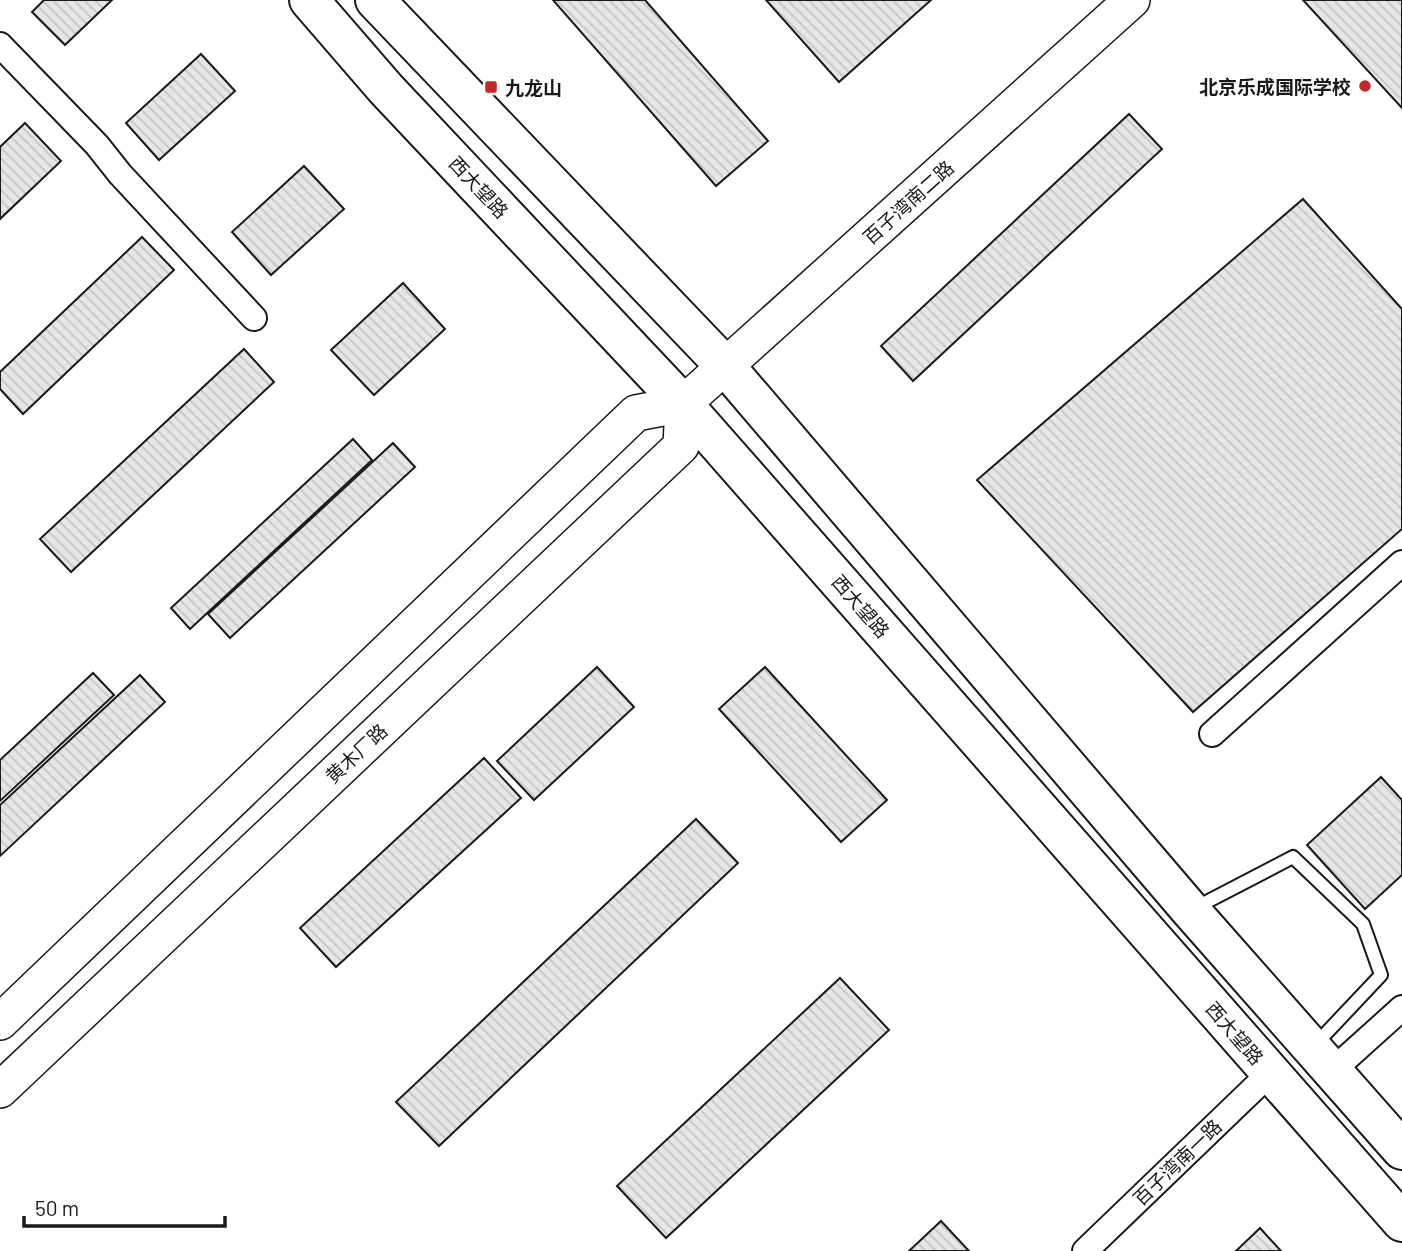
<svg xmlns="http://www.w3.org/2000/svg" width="1402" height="1251" font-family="Barlow,'Noto Sans SC',sans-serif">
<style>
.building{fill:url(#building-back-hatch);stroke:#1a1a1a;stroke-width:2}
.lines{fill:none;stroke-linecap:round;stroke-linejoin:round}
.lane-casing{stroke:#1a1a1a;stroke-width:16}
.street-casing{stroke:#1a1a1a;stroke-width:28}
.secondary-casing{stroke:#1a1a1a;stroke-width:38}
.primary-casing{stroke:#1a1a1a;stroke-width:42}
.lane{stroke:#fff;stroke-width:12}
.street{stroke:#fff;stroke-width:24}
.secondary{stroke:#fff;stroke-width:35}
.primary{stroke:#fff;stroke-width:38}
.poi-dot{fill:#c62828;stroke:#fff;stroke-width:2.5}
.labels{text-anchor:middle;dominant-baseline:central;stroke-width:5;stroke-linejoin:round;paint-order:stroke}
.poi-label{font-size:19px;font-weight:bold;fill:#1a1a1a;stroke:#fff;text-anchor:end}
.street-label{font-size:19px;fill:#1a1a1a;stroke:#fff}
</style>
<defs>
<pattern id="building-back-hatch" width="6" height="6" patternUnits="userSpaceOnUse" patternTransform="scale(1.75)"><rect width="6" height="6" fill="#e6e6e6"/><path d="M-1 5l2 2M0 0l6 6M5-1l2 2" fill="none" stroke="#c5c5c5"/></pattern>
</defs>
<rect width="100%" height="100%" fill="#fff"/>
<g class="building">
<polygon points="44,0 112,0 65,45 32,12"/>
<polygon points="553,0 645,0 768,141 716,186"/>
<polygon points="766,0 931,0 839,82"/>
<polygon points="1303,0 1402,0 1402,108"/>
<polygon points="201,54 235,91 159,160 126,123"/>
<polygon points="1129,114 1162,149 913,381 881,346"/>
<polygon points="25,123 61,161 0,219 0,147"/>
<polygon points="304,166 344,209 271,275 232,232"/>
<polygon points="1303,199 1402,309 1402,529 1193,712 977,480"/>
<polygon points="142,237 174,270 23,414 0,389 0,372"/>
<polygon points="403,283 445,329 374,395 331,350"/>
<polygon points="244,349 274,382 71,572 40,539"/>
<polygon points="353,439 372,460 190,629 171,608"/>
<polygon points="393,443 415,467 230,638 208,614"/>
<polygon points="597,667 634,707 534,800 497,761"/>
<polygon points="765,667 887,800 841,842 719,709"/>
<polygon points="93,673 114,695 0,801 0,760"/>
<polygon points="140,675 165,702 0,856 0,805"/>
<polygon points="484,758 521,798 336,967 300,928"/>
<polygon points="1381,777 1402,800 1402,875 1365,909 1307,845"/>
<polygon points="696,819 738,863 439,1146 396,1102"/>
<polygon points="840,978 889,1030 666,1238 617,1186"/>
<polygon points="941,1221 969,1251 909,1251"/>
<polygon points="1260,1228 1281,1251 1236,1251"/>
</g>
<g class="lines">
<g class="lane-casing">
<polyline id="lane" points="1193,909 1293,857 1363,924 1381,975 1315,1045"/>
</g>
<g class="street-casing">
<g id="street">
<polyline points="0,45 97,145 120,174 254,318"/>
<polyline points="1212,734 1402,563"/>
<polyline points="1332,1071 1402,1008"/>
<polyline points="1085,1251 1270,1073"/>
</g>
</g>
<g class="secondary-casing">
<g id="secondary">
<polyline points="683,404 1132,0"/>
<polyline points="0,1022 636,413 683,404"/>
<polyline points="0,1090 681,446 683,404"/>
</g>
</g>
<g class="primary-casing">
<g id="primary">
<polyline points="309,0 386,89 683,404 1402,1222"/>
<polyline points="375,0 726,367 1191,911 1402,1150"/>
</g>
</g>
<use href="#lane" class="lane"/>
<use href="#street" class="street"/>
<use href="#secondary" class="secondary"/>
<use href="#primary" class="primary"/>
</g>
<g class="poi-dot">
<circle cx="1365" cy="86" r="7"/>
<rect x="484" y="80" width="14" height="14" rx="3.5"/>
</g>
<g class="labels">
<g class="poi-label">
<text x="1351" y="86">北京乐成国际学校</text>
<text x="505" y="87" text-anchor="start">九龙山</text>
</g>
<g class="street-label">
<text transform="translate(479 187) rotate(47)">西大望路</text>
<text transform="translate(908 202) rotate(-42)">百子湾南二路</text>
<text transform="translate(861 606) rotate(49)">西大望路</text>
<text transform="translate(356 753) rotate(-43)">黄木厂路</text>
<text transform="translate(1235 1033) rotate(49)">西大望路</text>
<text transform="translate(1177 1162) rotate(-44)">百子湾南一路</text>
</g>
</g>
<path d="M24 1216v10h201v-10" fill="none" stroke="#1a1a1a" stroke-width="3.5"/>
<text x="35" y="1216" font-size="21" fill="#1a1a1a" stroke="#ffffff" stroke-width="5" paint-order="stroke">50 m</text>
</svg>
